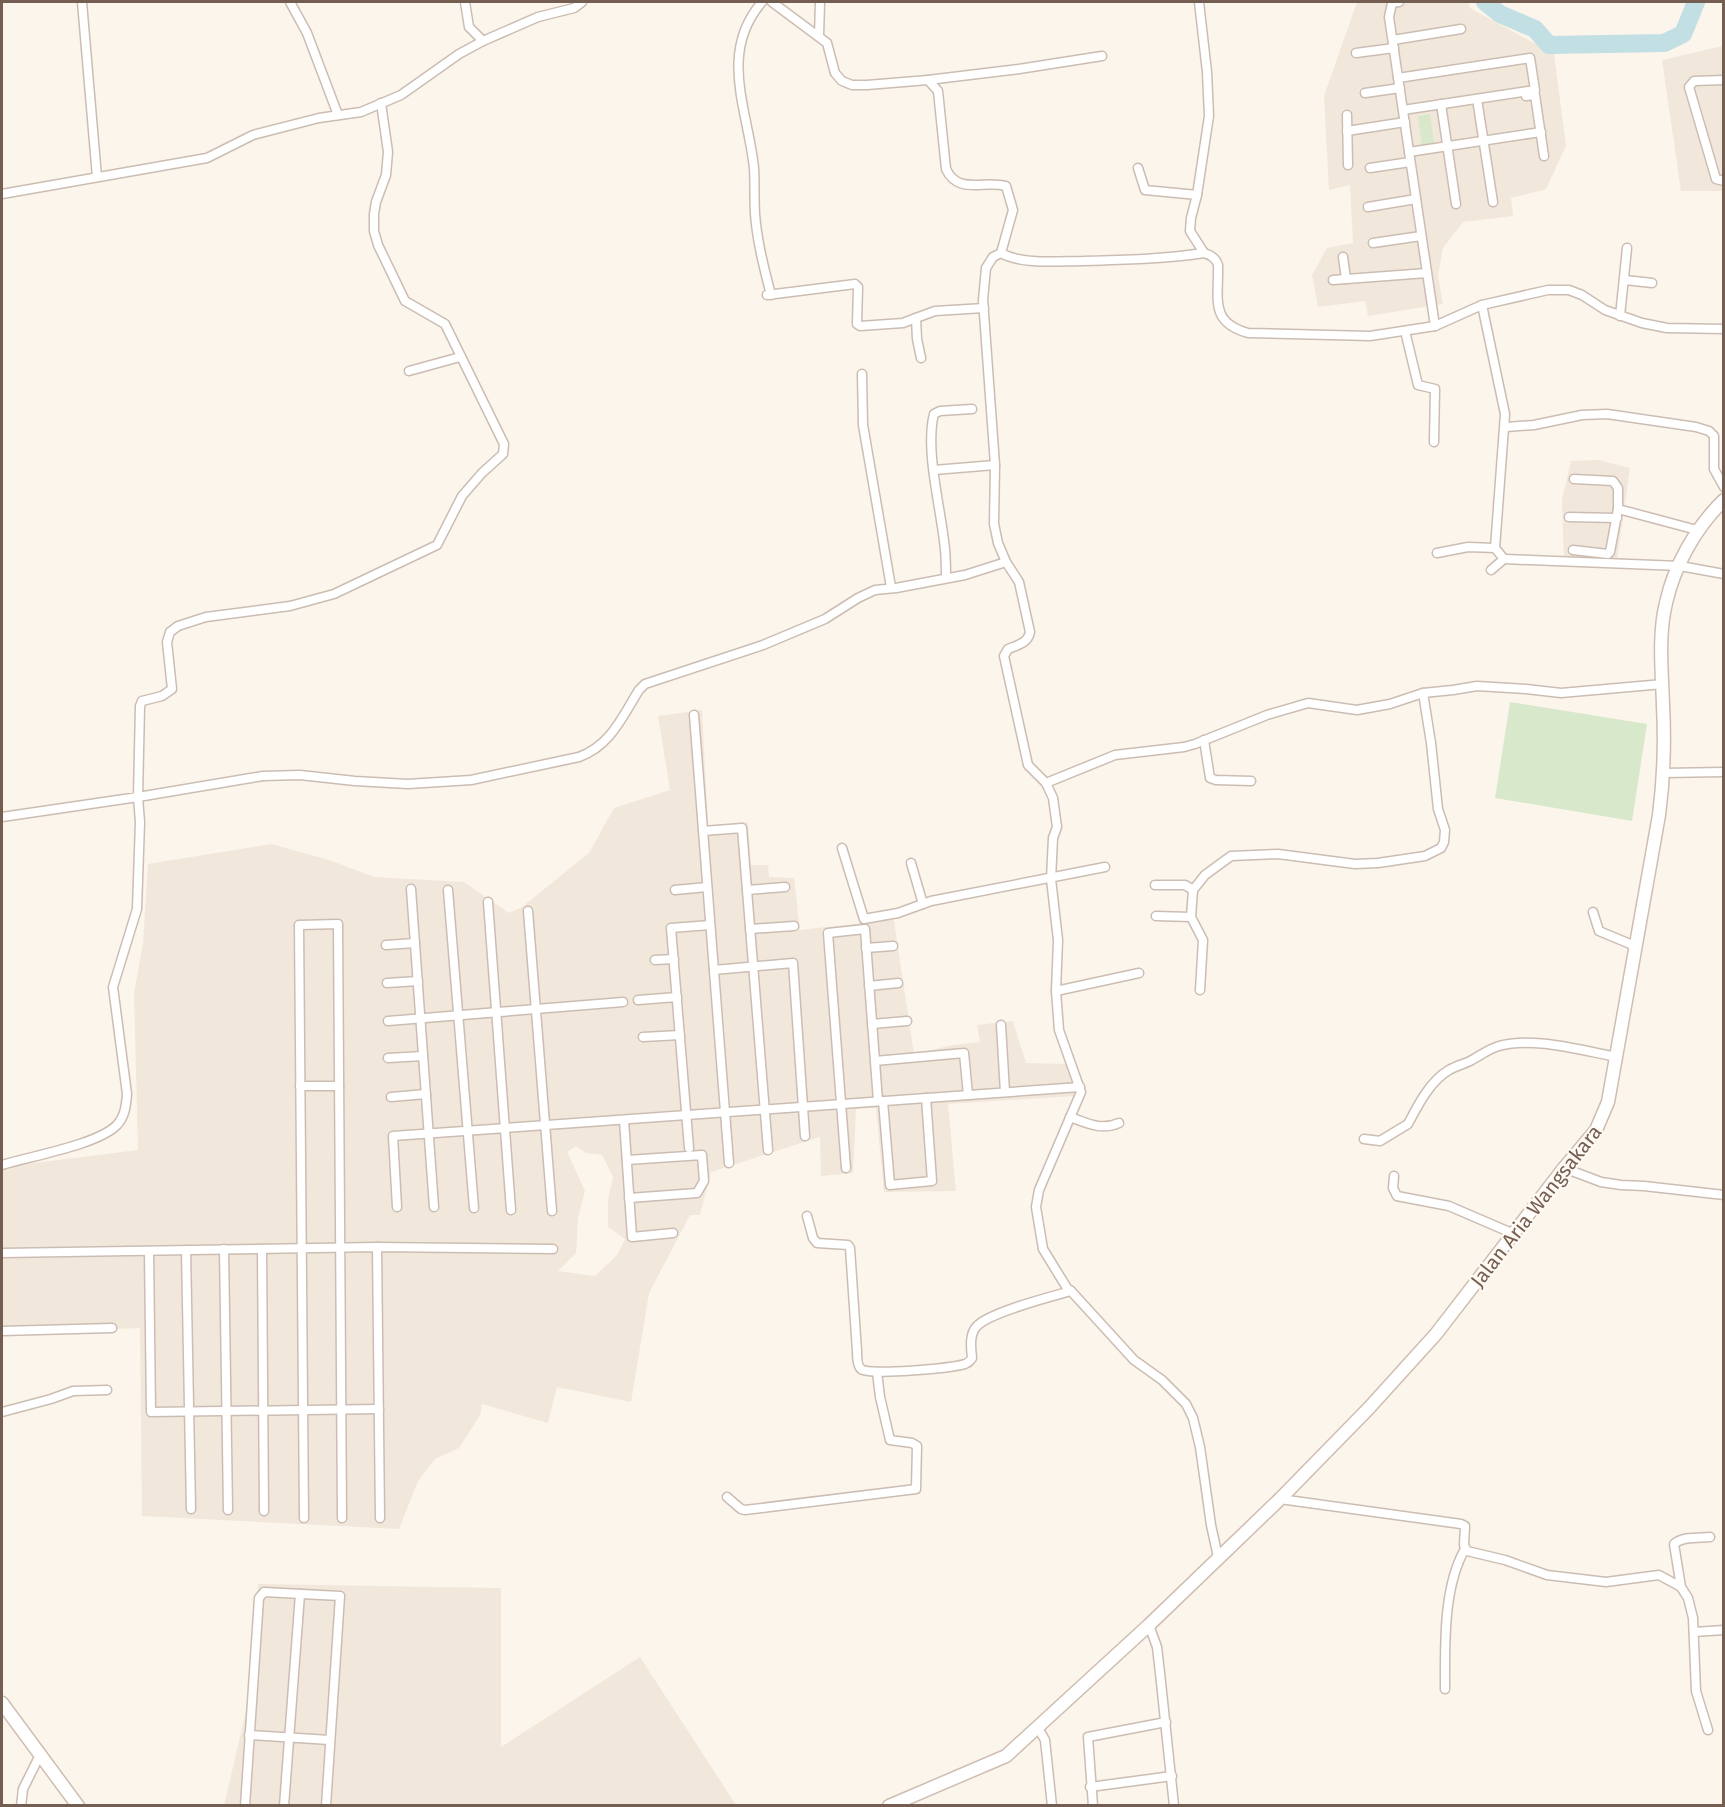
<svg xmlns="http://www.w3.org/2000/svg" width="1725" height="1807" font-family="'Fira Sans',sans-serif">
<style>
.residential{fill:#f2e7db;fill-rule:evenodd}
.green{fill:#d8e8cb}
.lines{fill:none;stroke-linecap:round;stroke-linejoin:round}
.river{stroke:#c2dfe3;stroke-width:18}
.street-casing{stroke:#ccbdb3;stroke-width:11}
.secondary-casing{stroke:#cfbdb1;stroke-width:15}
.street{stroke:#fff;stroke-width:8}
.secondary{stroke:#fff;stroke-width:12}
.labels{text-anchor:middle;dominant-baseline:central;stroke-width:4.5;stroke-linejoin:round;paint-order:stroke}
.street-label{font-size:20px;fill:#745d51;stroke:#fef9f3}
</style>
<rect width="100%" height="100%" fill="#fbf5ec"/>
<g class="residential">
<polygon points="1357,2 1468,2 1470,8 1554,54 1566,146 1546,189 1511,198 1513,216 1463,222 1443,248 1438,276 1443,304 1368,316 1365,301 1318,307 1312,275 1327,248 1353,243 1350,185 1329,190 1324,96"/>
<polygon points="1723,46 1723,191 1681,191 1662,60"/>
<polygon points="1598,460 1630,468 1617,560 1564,559 1562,500 1571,461"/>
<path d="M702 710 708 826 748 822 751 865H768L769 877 794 878 800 930 863 923 893 915 914 1054 953 1045 980 1042 977 1025 1013 1021 1026 1063 1066 1064 1075 1096 948 1104 956 1191 884 1192 876 1108 856 1109 853 1173 821 1176 820 1137 711 1172 700 1215H690L649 1293 631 1402 557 1387 548 1423 482 1404 480 1415 459 1448 435 1459 418 1481 399 1529 142 1516 140 1328 2 1333V1167L138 1150 134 993 143 944 148 864 271 844 329 860 374 877 464 882 509 913 522 907 589 853 614 808 670 790 658 716ZM576 1146 586 1153 602 1155 613 1177 608 1200V1227L625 1239 617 1255 595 1276 558 1271 576 1253 578 1218 585 1191 567 1152Z"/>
<polygon points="258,1584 501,1588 501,1747 640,1657 736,1805 224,1806 249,1698"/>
</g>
<g class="green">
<polygon points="1430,114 1434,143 1422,145 1418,116"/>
<polygon points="1510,702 1647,724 1632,821 1495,798"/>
</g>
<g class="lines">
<polyline class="river" points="1485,2 1500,14 1535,29 1549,45 1664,43 1683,34 1696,2"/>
<g class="street-casing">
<g id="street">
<polyline points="82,2 97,177"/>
<polyline points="290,2 307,33 338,115"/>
<polyline points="465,2 469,27 483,41"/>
<path d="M762 2C718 53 748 110 754 168 755 183 754 199 755 214 757 241 764 268 771 295"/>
<path d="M772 2 827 43 835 73 842 81 852 85H867L928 80 938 91 946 169C958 195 983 180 1006 186L1013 210 1001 253C1022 265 1059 261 1083 261 1124 260 1164 259 1204 253 1211 255 1216 258 1218 265 1219 299 1209 322 1248 333L1370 336 1435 326 1482 305 1548 290H1569L1582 295 1605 310 1642 323 1667 328 1724 329"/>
<polyline points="1199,2 1207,72 1209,116 1197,195 1191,218 1190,231 1204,253"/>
<polyline points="1399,2 1392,3 1389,17 1435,326"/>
<polyline points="819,36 820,2"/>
<polyline points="1393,40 1461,29"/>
<polyline points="1356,53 1394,48"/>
<polyline points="1398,78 1530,58 1535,90 1403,110"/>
<polyline points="928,80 1019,69 1102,56"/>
<polyline points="1724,80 1694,81 1689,87 1716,179 1724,181"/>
<polyline points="1365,93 1400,88"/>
<polyline points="1526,96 1535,95 1544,156"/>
<polyline points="1477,99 1493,202"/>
<polyline points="1441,104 1456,204"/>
<polyline points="1347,115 1348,165"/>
<polyline points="1347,131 1405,122"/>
<polyline points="1409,152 1541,132"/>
<polyline points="1138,168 1145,190 1197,195"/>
<polyline points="1370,168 1410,162"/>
<polyline points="2,194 207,158 253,135 319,118 361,112 401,95 459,54 483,41 538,17 574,8 582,2"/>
<polyline points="1368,207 1416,199"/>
<polyline points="1373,243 1421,236"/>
<path d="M1001 253 993 257 986 268 983 300 995 465 994 524 998 543 1006 562 1019 582 1030 632C1028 643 1018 645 1008 649L1004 656 1028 765 1046 783 1053 798 1057 827 1053 838 1051 879 1058 940 1056 991 1059 1030 1081 1092 1039 1190 1036 1207 1043 1249 1067 1288 1071 1291"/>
<polyline points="1343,257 1346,279"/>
<polyline points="1333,280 1427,273"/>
<polyline points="1625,280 1652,283"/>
<polyline points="767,295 855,284 858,287 857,324 860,326 903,323 916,318 917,339 921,358"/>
<polyline points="1482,305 1505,414 1495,548 1504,559 1491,570"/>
<polyline points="1620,316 1627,248"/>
<polyline points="916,318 935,311 984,308"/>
<polyline points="1405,331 1418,385 1435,389 1434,442"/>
<polyline points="409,371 460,357"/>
<polyline points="862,374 863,425 891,587"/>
<polyline points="1506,427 1534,425 1582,415 1607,414 1696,427 1709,431 1714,436 1714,469 1724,487"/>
<polyline points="934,470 995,465"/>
<polyline points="1574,479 1613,481 1618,488 1618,509 1697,530"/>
<polyline points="1569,517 1617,518"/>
<polyline points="1573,550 1608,554 1610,552 1618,509"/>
<polyline points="1437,553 1468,547 1495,548"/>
<polyline points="1504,559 1680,566 1724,574"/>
<path d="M946 578C946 566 946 553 944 541 940 505 925 449 934 414L940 411 972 409"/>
<polyline points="694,715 729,1163"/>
<polyline points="1204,740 1210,778 1216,780 1251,781"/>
<polyline points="1664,773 1724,772"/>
<polyline points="1046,783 1115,755 1184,747 1195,744 1267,715 1308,703 1357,710 1390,704 1423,693 1453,690 1477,686 1526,689 1561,693 1663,684"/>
<polyline points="2,817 138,797 140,706 142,701 162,696 172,689 167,642 170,632 178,626 206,617 290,606 334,594 437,545 462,496 482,473 503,454 504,444 445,324 405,301 378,245 374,231 374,214 376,202 386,175 388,152 381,103"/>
<polyline points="703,831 742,828 768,1150"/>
<polyline points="842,848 864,919 898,913 931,901 1105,867"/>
<polyline points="911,863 923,904"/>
<polyline points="1155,885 1185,885 1193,890"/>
<polyline points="411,889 434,1207"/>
<polyline points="448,890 474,1208"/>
<polyline points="675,890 707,887"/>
<polyline points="747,890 785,887"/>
<polyline points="488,902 511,1210"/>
<polyline points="528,911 552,1211"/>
<polyline points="1593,912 1599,931 1635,946"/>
<polyline points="1156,916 1191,917"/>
<polyline points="750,929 794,926"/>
<polyline points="386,945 415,943"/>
<polyline points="866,948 893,946"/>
<polyline points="655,960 674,959"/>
<polyline points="714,970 793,963 805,1136"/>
<polyline points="387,983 418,981"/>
<polyline points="869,986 898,983"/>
<polyline points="1200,990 1203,940 1191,917 1193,890 1205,875 1231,856 1278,854 1355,864 1378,863 1425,856 1441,848 1444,842 1445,830 1438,809 1431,743 1423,693"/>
<polyline points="1056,991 1139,973"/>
<polyline points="638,1000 677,997"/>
<polyline points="388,1021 623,1002"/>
<polyline points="872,1024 907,1021"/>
<polyline points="1001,1025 1005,1092"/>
<polyline points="643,1037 680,1035"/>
<polyline points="388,1058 423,1056"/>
<polyline points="875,1061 964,1053 968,1095"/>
<polyline points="300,1086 339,1086"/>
<polyline points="391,1097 426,1094"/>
<polyline points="883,1101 890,1185 932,1181 926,1098"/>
<path d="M1070 1117C1087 1123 1101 1131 1119 1123"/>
<polyline points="624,1120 632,1237 673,1233"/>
<path d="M1364 1139 1380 1141 1408 1124C1418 1105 1430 1081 1449 1070 1456 1066 1464 1064 1470 1061 1480 1056 1488 1049 1499 1046 1532 1036 1583 1051 1617 1057"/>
<polyline points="689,1148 671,928 710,925"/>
<polyline points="627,1160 702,1155 704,1181 697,1193 629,1198"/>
<path d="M2 1165C31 1156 97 1145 117 1125 125 1116 126 1106 127 1094L113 987 137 909 140 822 138 797 263 776 300 775 355 781 408 784 471 780 579 757C611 745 622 717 639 690L645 684 763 645 825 619 858 598 875 590 896 588 965 575 1006 562"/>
<polyline points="846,1168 828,933 865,929 878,1101"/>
<polyline points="1564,1168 1601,1182 1621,1185 1644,1186 1724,1195"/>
<polyline points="1394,1176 1393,1188 1397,1196 1449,1206 1514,1234"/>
<polyline points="397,1207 393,1136 1080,1087"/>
<path d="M807 1216 813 1238 817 1243 848 1245 850 1248 857 1351C857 1356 857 1366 861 1369 869 1376 952 1368 965 1364 970 1362 969 1362 972 1358 971 1348 969 1334 977 1326 990 1312 1050 1297 1071 1291L1134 1360 1162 1380 1186 1404 1193 1418 1200 1447 1211 1525 1218 1557"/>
<polyline points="377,1247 380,1518"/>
<polyline points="224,1249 228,1510"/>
<polyline points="262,1249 264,1511"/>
<polyline points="186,1250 191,1509"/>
<polyline points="149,1251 151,1412 379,1409"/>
<polyline points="2,1253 377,1247 553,1249"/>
<polyline points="2,1331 112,1328"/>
<polyline points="2,1412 51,1399 73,1391 107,1390"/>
<polyline points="727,1497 741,1509 745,1510 916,1489 917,1446 912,1443 890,1440 880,1397 877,1372"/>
<polyline points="1280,1499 1461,1524 1465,1526 1464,1545 1467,1551 1505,1560 1547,1575 1606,1582 1659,1575 1681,1587 1688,1598 1693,1618 1696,1691 1708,1730"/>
<polyline points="304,1518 299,925 338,924 342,1518"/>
<path d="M1681 1587 1674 1544C1683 1536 1699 1538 1710 1537"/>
<polyline points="1149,1625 1157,1647 1160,1673 1174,1806"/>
<polyline points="1694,1632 1724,1630"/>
<path d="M1445 1689C1445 1645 1443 1587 1465 1549"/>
<polyline points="1038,1728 1045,1740 1052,1806"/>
<polyline points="249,1735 330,1740"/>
<polyline points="1090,1787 1172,1776"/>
<polyline points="21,1806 23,1789 40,1755"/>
<polyline points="245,1806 259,1598 264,1592 340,1596 326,1806"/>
<polyline points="284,1806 300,1594"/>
<polyline points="1093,1806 1088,1737 1166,1722"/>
</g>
</g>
<g class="secondary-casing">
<g id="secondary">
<polyline points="2,1703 78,1806"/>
<path d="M889 1806 1006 1756 1149 1625 1280 1499 1369 1408 1436 1334 1564 1168 1596 1130 1608 1102 1659 815C1664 777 1665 744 1663 705 1662 672 1658 635 1666 603 1674 566 1696 527 1724 500"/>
</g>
</g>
<use href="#street" class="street"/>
<use href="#secondary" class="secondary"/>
</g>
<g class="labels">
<g class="street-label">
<text transform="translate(1536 1206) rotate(-52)">Jalan Aria Wangsakara</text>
</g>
</g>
<rect width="1725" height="1807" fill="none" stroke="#745d51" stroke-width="6"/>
</svg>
